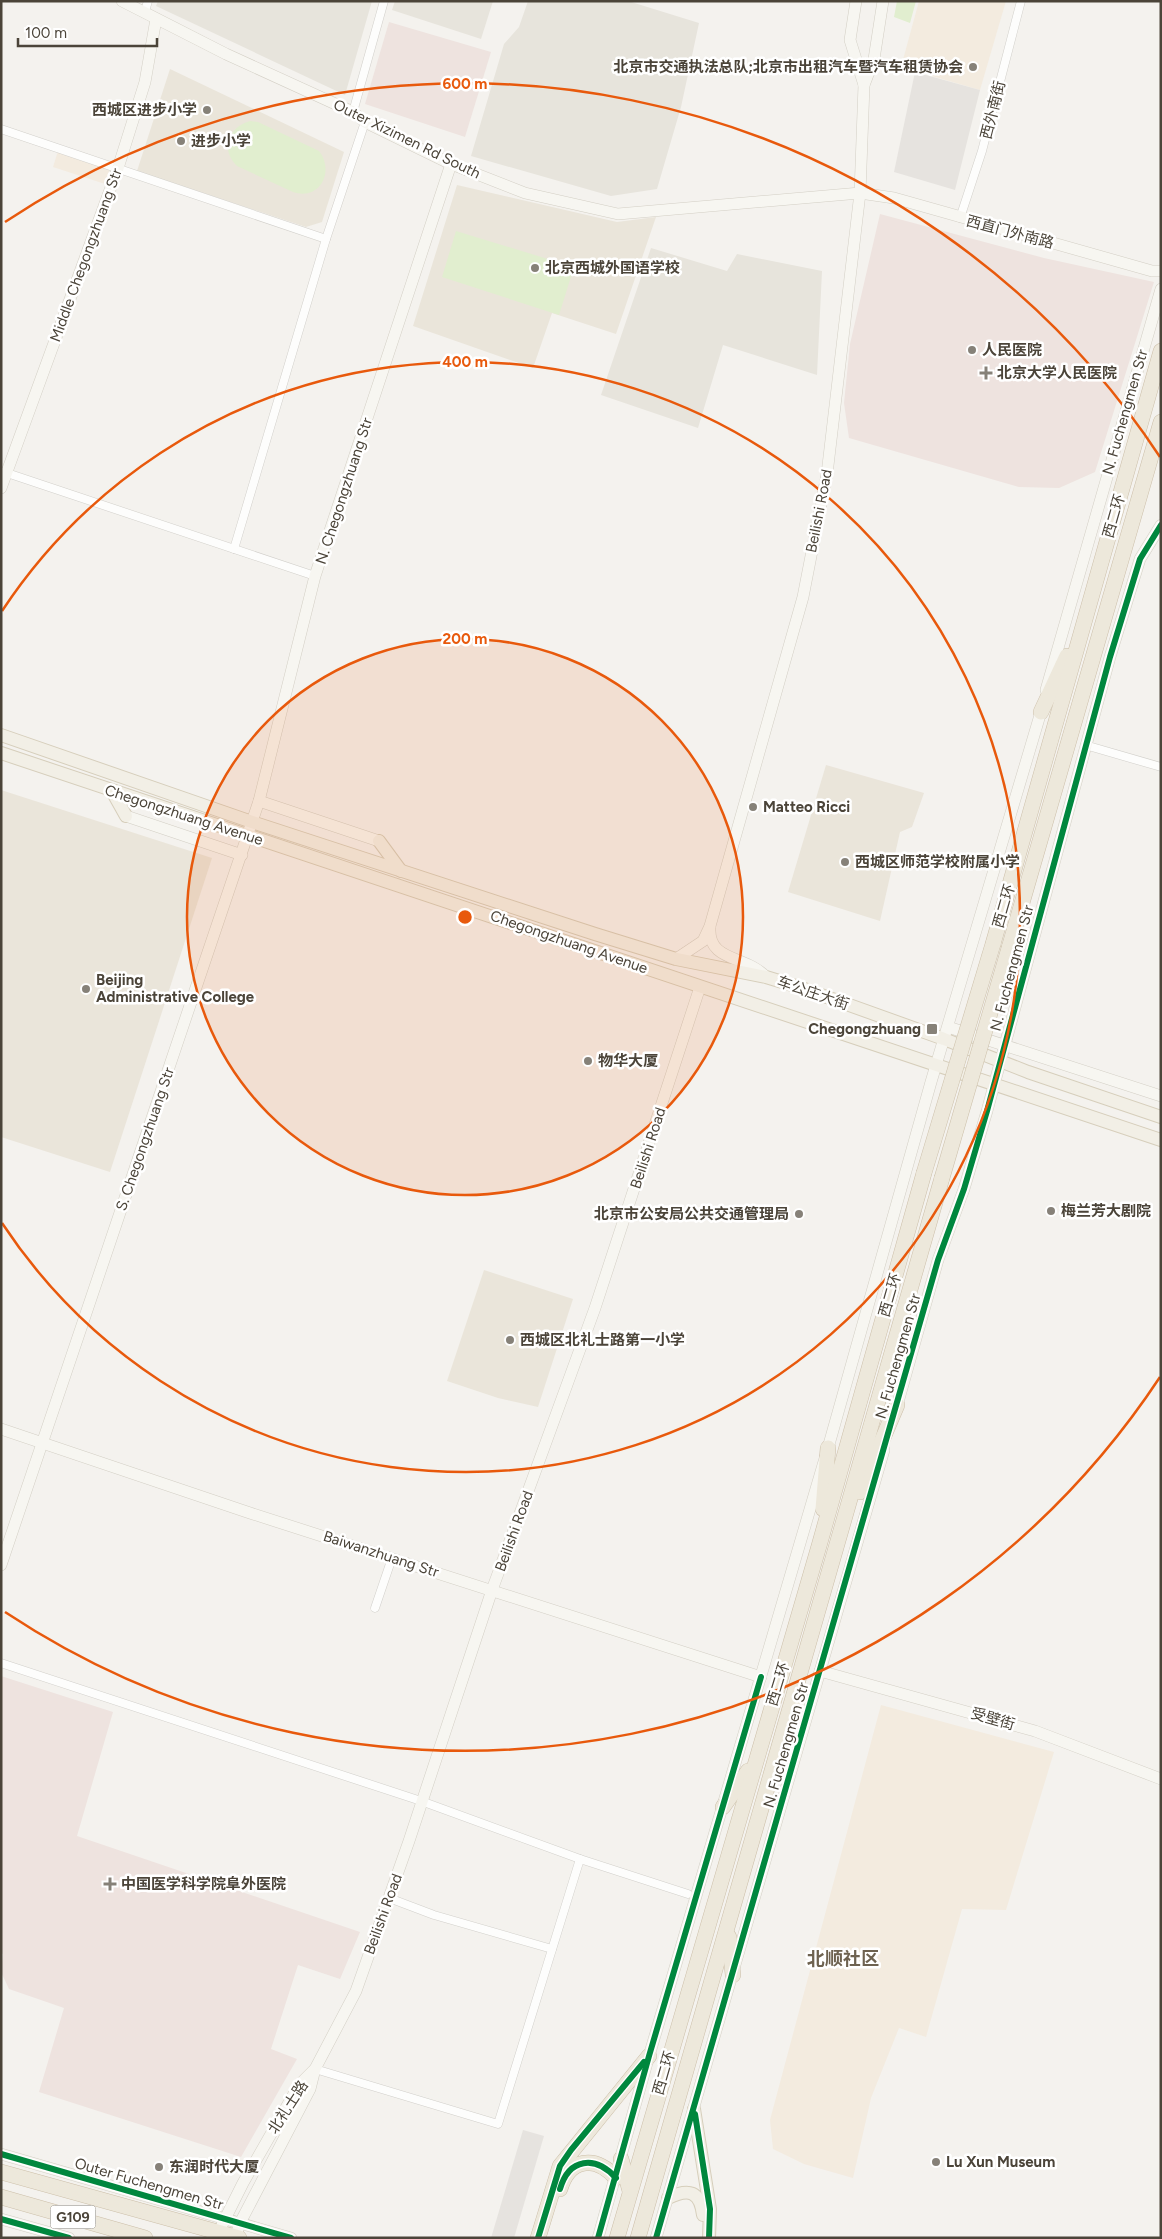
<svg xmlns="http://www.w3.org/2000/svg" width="1162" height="2239" font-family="Figtree,'Noto Sans SC',sans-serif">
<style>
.residential{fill:#e7e4dc}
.commercial{fill:#f3ebdf}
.education{fill:#eae5da}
.medical{fill:#eee3df}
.green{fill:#e1eecf}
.parking{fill:#e6e3df}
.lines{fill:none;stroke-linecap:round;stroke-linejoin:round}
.street-casing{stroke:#d2d0cb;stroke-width:9}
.secondary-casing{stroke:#d3cfc5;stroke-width:12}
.primary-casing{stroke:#d6cebb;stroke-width:14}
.highway-casing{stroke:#ccbfa9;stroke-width:16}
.street{stroke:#fdfdfc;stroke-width:8}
.secondary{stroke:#f7f6f1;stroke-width:11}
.primary{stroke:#f2efe6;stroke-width:12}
.highway{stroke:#ede8db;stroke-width:15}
.highway-bridge-casing{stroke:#ccbfa9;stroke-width:16;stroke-linecap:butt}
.highway-bridge{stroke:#ede8db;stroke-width:15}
.cycleway-casing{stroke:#fff;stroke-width:9}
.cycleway{stroke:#00873e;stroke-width:6}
.ring{fill:none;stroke:#e8590c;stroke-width:2.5}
.poi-dot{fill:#868178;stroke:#fff;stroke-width:2}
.labels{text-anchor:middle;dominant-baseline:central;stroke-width:5;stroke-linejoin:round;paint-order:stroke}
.shield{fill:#fff;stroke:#817c74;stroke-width:1}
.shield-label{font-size:14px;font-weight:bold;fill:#4b4439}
.poi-label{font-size:15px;font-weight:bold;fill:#4b4439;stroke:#fff;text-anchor:start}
.street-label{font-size:15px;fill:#4b4439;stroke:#fff}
.quarter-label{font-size:18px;font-weight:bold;fill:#6e6250;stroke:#fff}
.centre{fill:#e8590c;stroke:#fff;stroke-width:2.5}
.ring-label{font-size:15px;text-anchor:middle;font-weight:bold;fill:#e8590c;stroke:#fff;stroke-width:5;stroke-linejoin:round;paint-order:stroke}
</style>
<rect width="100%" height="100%" fill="#f4f2ee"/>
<g class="residential">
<polygon points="158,1 372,1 345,95 156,6"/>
<polygon points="395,1 493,1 481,39 392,10"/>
<polygon points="528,1 628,1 699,23 681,107 657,189 611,196 471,156 504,44 519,27"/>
<polygon points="651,248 727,271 737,254 822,271 817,375 723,345 698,428 601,395"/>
</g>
<g class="commercial">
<polygon points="919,1 1006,1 980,90 901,67"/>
<polygon points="58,151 110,169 105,184 53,167"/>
<polygon points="881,1705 1054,1752 1006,1910 962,1909 926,2037 899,2028 871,2098 853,2178 804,2164 773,2149 770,2120"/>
</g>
<g class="education">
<polygon points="170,69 344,152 322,222 306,227 137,171"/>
<polygon points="457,185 617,222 656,217 616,334 552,313 533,368 413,326"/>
<polygon points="826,765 924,793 912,827 900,832 880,921 788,892"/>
<polygon points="1,790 212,858 110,1172 1,1137"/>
<polygon points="484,1270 573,1299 538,1407 498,1398 447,1381"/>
</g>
<g class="medical">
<polygon points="389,22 491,52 465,137 365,104"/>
<polygon points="880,214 1044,258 1154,282 1095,472 1059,488 1019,487 849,438 844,403 850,344"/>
<polygon points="1,1676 113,1712 77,1836 360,1932 340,1979 298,1965 271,2049 297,2059 241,2157 39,2092 64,2008 9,1989 1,1972 3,1954 1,1953"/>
</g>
<g class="green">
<polygon points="897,1 916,1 910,23 894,17"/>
<path d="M250 121 258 122 319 151C335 171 320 201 293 192L237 166C220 150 228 127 250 121Z"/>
<polygon points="456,231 574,267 559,315 442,277"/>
</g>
<g class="parking">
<polygon points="915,72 980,90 955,190 894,172"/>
<polygon points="523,2130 544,2136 514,2238 491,2238"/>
</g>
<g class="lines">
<g class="street-casing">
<g id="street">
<polyline points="145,11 148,1"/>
<polyline points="353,112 384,1"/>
<polyline points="1,129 326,239"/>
<polyline points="960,218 982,151 1021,1"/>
<polyline points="4,472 315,576"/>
<polyline points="234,549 326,239 365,122"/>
<polyline points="1085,745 1161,767"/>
<polyline points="375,1608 392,1558"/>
<polyline points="1,1663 421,1801 580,1859"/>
<polyline points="389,1898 434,1915 552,1949"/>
<polyline points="315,2069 498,2124 580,1859 688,1894"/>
</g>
</g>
<g class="secondary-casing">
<g id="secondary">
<polyline points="122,1 226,54 353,112 365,122 451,164 525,193 618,214 860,193 894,198 1152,271 1161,271"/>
<polyline points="856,1 850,40 864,85"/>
<polyline points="1,488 118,168 145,82 156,19"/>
<polyline points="1046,690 1161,289"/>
<polyline points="259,801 379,841"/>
<polyline points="126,816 242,855"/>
<path d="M710 928C708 962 746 955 766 977"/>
<polyline points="676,959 703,941 710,926 803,597 827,474 860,193 864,85 874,59 883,1"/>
<polyline points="948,1027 1161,1096"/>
<polyline points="895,1413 938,1260 964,1189 987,1111 1110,657 1140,559 1161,525"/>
<polyline points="1,1429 250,1513 761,1677"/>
<polyline points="1,1565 259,801 315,576 451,164"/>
<polyline points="820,1671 1035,1731 1161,1779"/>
<polyline points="1,2154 291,2238"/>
<polyline points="1,2219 69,2238"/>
<polyline points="222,2225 243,2183 299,2085 314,2070"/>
<polyline points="235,2238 240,2223 310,2089 315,2069 356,1991 409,1841 492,1590 595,1308 700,987"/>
<polyline points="598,2238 649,2056 828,1448 931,1082 1043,705"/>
<polyline points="656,2238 884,1450"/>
</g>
</g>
<g class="primary-casing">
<g id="primary">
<polyline points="1,735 252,822 595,934 676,959 766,977 799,987 944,1039 1028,1072 1161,1117"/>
<polyline points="1,753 1161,1140"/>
<polyline points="112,791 126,816"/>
<polyline points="379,841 401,871"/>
<polyline points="694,2109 710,2209 709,2238"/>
<path d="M668 2198C689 2188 700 2191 703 2215"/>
</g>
</g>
<g class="highway-casing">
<g id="highway">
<polyline points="1041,712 1067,656"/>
<polyline points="993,944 1161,351"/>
<polyline points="1009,948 1161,422"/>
<polyline points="860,1492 897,1405"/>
<polyline points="823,1509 828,1448"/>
<polyline points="723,1807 748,1771"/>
<polyline points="729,1937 733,1975"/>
<polyline points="621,2159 630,2191"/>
<polyline points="1,2172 239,2238"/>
<path d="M560 2189C569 2158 595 2155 616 2178"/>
<polyline points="1,2197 145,2238"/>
<polyline points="538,2238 560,2166 649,2056"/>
<polyline points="617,2238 819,1546 924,1173"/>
<polyline points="638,2238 942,1178"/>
</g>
</g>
<use href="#street" class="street"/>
<use href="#secondary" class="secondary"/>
<use href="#primary" class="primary"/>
<use href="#highway" class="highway"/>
<g class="highway-bridge-casing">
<g id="highway-bridge">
<polyline points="924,1173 993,944"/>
<polyline points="942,1178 1009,948"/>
</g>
</g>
<use href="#highway-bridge" class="highway-bridge"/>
<g class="cycleway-casing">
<g id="cycleway">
<polyline points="695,2114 710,2209 709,2238"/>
<polyline points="1,2154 291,2238"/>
<path d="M560 2189C569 2158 595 2155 616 2178"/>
<polyline points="1,2219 69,2238"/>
<polyline points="538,2238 560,2166 571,2150 644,2062"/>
<polyline points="598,2238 649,2056 761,1677"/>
<polyline points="656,2238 938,1260 964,1189 987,1111 1110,657 1140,559 1161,525"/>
</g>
</g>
<use href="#cycleway" class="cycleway"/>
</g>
<circle cx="465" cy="917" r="278" fill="#e8590c" fill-opacity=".12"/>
<g class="ring">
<circle cx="465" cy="917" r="278"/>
<path d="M2 611A555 555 0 1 1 2 1223"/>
<path d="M1160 1377A833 833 0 0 1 5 1612M5 222A833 833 0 0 1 1160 457"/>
</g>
<g class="poi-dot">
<circle cx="973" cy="67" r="5"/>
<circle cx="207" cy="110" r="5"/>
<circle cx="181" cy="141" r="5"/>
<circle cx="535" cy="268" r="5"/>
<circle cx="972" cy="350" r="5"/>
<path d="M983.5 365.5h5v5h5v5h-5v5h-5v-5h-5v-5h5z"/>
<circle cx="753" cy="807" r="5"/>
<circle cx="845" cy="862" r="5"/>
<circle cx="86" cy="989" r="5"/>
<rect x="926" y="1023" width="12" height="12" rx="2.5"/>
<circle cx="588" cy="1061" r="5"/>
<circle cx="1051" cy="1211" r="5"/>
<circle cx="799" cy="1214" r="5"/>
<circle cx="510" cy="1340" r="5"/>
<path d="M107.5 1876.5h5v5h5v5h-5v5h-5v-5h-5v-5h5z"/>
<circle cx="936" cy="2162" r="5"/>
<circle cx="159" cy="2167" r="5"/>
</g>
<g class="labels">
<rect class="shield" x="50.5" y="2205.5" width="45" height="23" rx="4"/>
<g class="shield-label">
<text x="73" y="2217">G109</text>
</g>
<g class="poi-label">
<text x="963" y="67" text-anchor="end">北京市交通执法总队;北京市出租汽车暨汽车租赁协会</text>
<text x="197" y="110" text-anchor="end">西城区进步小学</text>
<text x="191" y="141">进步小学</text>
<text x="545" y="268">北京西城外国语学校</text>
<text x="982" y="350">人民医院</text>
<text x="997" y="373">北京大学人民医院</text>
<text x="763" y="807">Matteo Ricci</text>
<text x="855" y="862">西城区师范学校附属小学</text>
<text x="96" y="980">Beijing<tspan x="96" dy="17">Administrative College</tspan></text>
<text x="921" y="1029" text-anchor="end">Chegongzhuang</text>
<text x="598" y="1061">物华大厦</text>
<text x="1061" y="1211">梅兰芳大剧院</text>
<text x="789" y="1214" text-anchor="end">北京市公安局公共交通管理局</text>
<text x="520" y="1340">西城区北礼士路第一小学</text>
<text x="121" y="1884">中国医学科学院阜外医院</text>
<text x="946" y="2162">Lu Xun Museum</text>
<text x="169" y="2167">东润时代大厦</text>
</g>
<g class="street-label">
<text transform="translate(993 110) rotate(-76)">西外南街</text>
<text transform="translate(407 139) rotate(26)">Outer Xizimen Rd South</text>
<text transform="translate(1010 232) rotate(15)">西直门外南路</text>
<text transform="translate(86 255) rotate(-70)">Middle Chegongzhuang Str</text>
<text transform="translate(1125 412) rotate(-74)">N. Fuchengmen Str</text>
<text transform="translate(344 491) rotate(-72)">N. Chegongzhuang Str</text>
<text transform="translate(819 511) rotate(-79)">Beilishi Road</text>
<text transform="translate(1114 516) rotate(-74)">西二环</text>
<text transform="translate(184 815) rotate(18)">Chegongzhuang Avenue</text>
<text transform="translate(1004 906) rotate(-74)">西二环</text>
<text transform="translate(569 942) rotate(19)">Chegongzhuang Avenue</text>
<text transform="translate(1012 968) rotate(-75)">N. Fuchengmen Str</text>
<text transform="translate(813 993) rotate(19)">车公庄大街</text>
<text transform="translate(145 1139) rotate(-71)">S. Chegongzhuang Str</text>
<text transform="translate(648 1148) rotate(-72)">Beilishi Road</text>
<text transform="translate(890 1295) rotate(-74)">西二环</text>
<text transform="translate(898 1356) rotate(-74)">N. Fuchengmen Str</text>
<text transform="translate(514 1531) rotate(-70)">Beilishi Road</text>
<text transform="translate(381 1554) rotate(18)">Baiwanzhuang Str</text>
<text transform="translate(778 1684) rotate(-73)">西二环</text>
<text transform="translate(993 1719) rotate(16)">受壁街</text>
<text transform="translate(786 1745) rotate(-74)">N. Fuchengmen Str</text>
<text transform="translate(383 1914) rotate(-70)">Beilishi Road</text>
<text transform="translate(664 2073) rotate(-74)">西二环</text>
<text transform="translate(288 2107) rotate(-57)">北礼士路</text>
<text transform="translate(149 2184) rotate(16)">Outer Fuchengmen Str</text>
</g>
<g class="quarter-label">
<text x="843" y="1959">北顺社区</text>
</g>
</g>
<circle cx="465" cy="917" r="8" class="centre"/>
<g class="ring-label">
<text x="465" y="89">600 m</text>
<text x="465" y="367">400 m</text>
<text x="465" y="644">200 m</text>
</g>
<rect width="1162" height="2239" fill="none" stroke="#4b4439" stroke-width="5"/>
<path d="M18 38v8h139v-8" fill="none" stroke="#4b4439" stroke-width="2.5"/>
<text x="25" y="38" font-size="15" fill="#4b4439" stroke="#ffffff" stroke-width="4" paint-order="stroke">100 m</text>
</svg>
